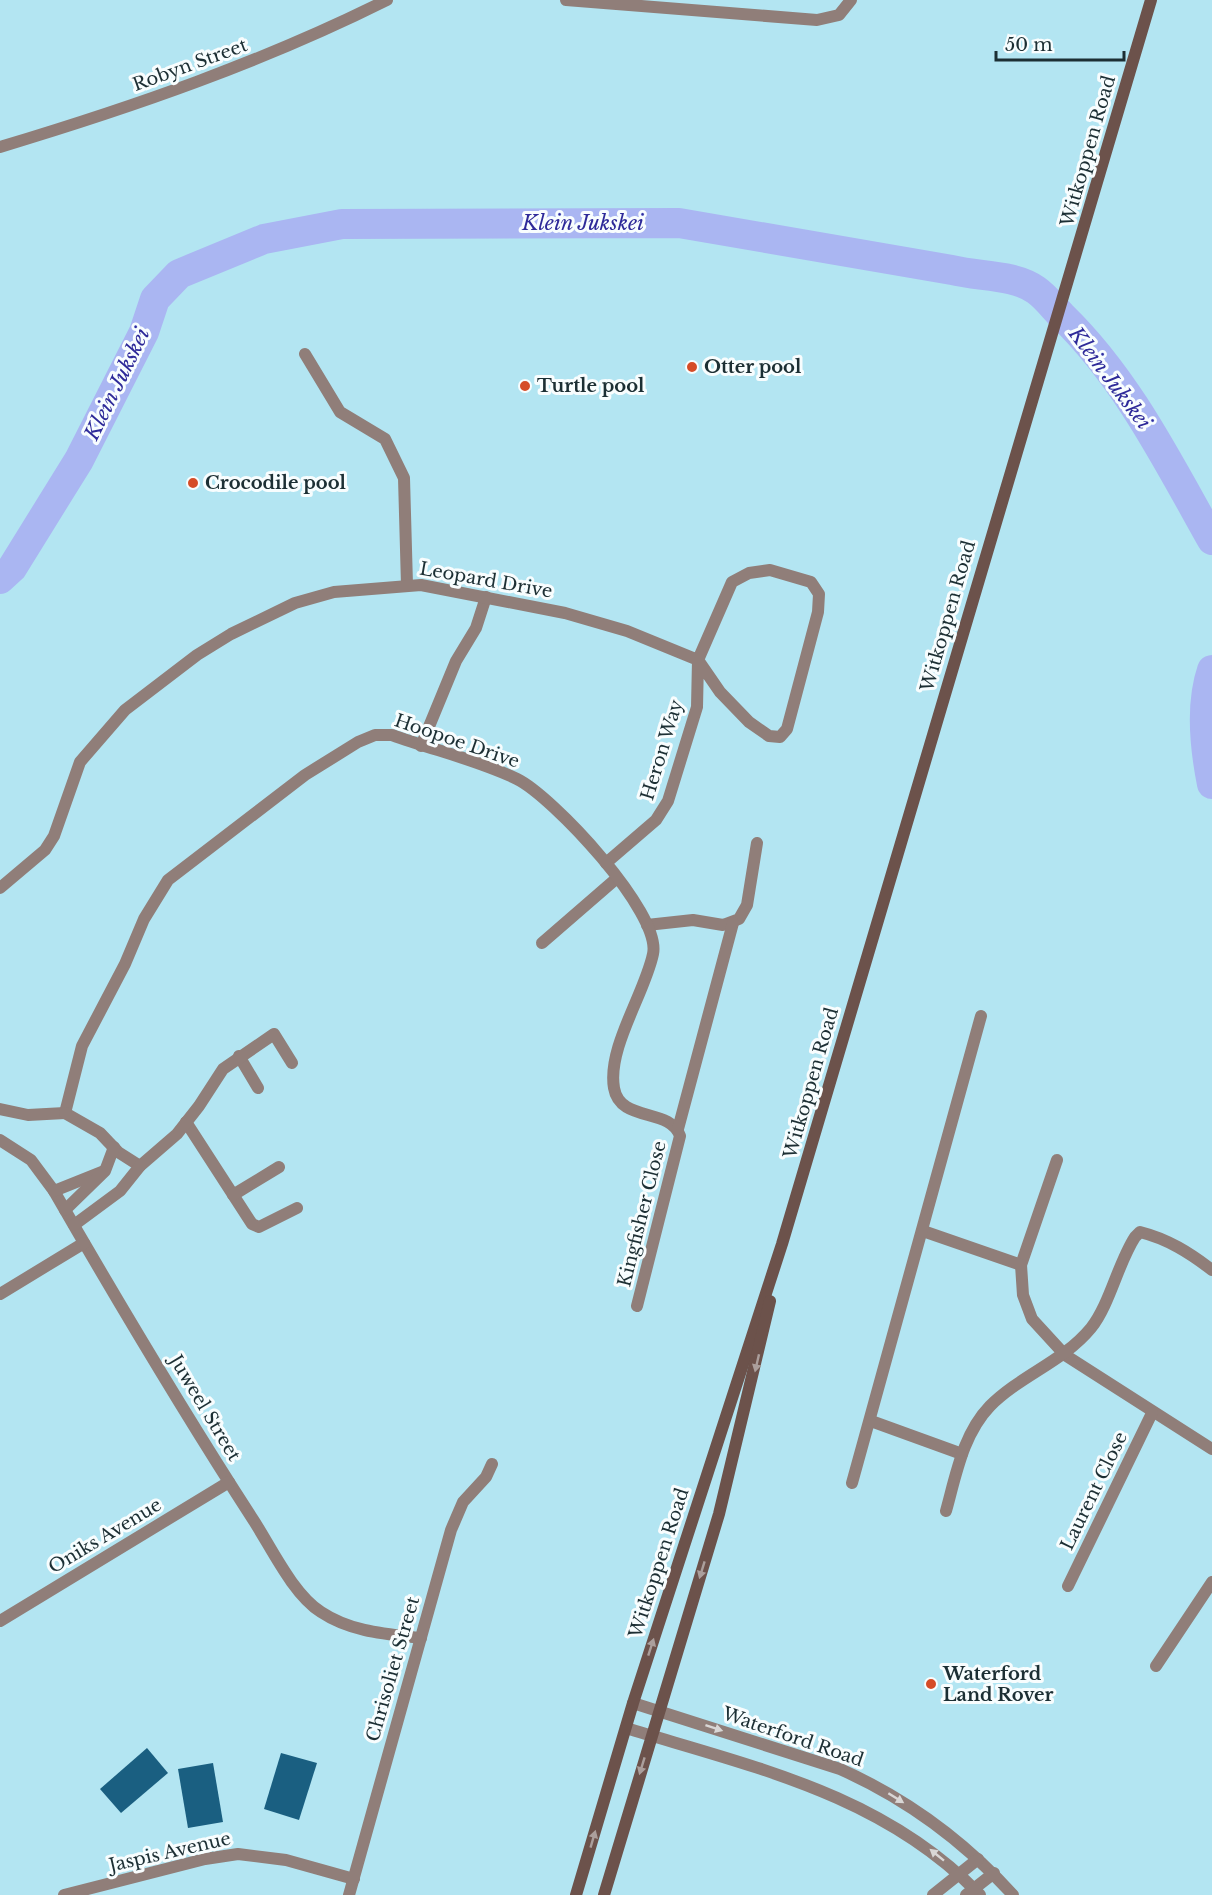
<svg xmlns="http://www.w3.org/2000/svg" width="1212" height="1895" font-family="'Libre Baskerville',serif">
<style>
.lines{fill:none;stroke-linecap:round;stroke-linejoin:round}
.river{stroke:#aab6f2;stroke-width:30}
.building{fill:#1a5f81}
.street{stroke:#907e79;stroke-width:12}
.secondary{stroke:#6c524b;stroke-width:12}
.oneway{fill:#ab9f9c}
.oneway2{fill:#d9d7d6}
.poi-dot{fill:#d54c27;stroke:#f8fdfe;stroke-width:2}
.labels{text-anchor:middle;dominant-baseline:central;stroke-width:6;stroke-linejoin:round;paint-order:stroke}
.street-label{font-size:18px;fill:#1c2f34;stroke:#f8fdfe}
.poi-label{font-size:18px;font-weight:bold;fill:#1c2f34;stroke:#f8fdfe;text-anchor:start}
.water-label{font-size:20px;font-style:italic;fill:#2e2a99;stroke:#f8fdfe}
</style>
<rect width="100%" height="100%" fill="#b3e5f2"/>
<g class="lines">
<g class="river">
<path d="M0 579 12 568 79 460 144 332 155 299 179 274 264 239 342 224 679 223 952 270C980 277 1013 274 1036 290 1046 297 1054 308 1062 316 1127 379 1168 462 1212 540"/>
<path d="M1212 670C1200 705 1205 749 1212 784"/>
</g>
</g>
<g class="building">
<polygon points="147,1748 168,1773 121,1813 100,1789"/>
<polygon points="281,1753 317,1763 299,1820 264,1809"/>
<polygon points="213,1763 223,1822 188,1828 178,1769"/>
</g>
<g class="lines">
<g class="street">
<polyline points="566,0 817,20 839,15 851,0"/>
<path d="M0 147C133 107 263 62 387 0"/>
<polyline points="305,354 340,412 385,439 404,478 407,585"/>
<polyline points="421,746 456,661 476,628 486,597"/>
<polyline points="0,888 45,850 54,836 80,762 125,710 197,655 231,634 295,603 334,592 421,585 565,613 627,631 698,660 720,692 749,722 769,736 780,737 787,729 818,612 819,594 811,582 770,570 749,573 732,582 698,660 697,707 668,801 656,820 606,863"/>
<polyline points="647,925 693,920 723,925 739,919 747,905 757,843"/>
<polyline points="542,943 617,878"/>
<polyline points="239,1056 258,1088"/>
<polyline points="0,1109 28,1115 65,1113"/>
<path d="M65 1113 82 1046 125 964 144 919 168 880 305 775 358 742 375 735H392C433 750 478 760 517 779 552 796 662 913 653 954 645 993 607 1048 614 1088 620 1123 670 1107 680 1136L637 1306"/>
<polyline points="65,1113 100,1133 118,1152 140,1166"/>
<polyline points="186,1122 252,1224 259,1227 297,1208"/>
<polyline points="678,1129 733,923"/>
<path d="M0 1140 31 1160 54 1191C118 1302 184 1413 254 1521 272 1549 293 1594 321 1612 351 1632 386 1634 421 1638"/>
<polyline points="1057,1160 1021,1265 1023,1295 1032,1319 1065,1355 1212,1449"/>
<polyline points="54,1191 104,1171"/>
<polyline points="233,1195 279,1167"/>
<polyline points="65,1210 105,1171 114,1147"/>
<polyline points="74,1225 120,1191 140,1166 177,1134 199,1106 223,1069 274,1034 292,1063"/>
<polyline points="923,1231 1021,1265"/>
<polyline points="0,1294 84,1243"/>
<polyline points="871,1421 962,1454"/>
<polyline points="852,1483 981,1016"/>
<path d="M946 1511C956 1475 963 1434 990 1406 1021 1375 1063 1362 1091 1328 1110 1304 1118 1263 1135 1237L1140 1232C1168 1239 1190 1253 1212 1270"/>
<polyline points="1068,1586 1152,1413"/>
<polyline points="0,1621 229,1482"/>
<polyline points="1156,1666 1212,1582"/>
<path d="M633 1703 840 1769C905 1798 965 1842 1013 1895"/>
<path d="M626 1728C754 1767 884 1795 980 1895"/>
<polyline points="64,1895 205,1859 238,1854 286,1860 354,1879"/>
<polyline points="349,1895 451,1530 463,1502 486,1477 492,1464"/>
<polyline points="933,1895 978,1859"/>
<polyline points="966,1895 994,1873"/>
</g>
<g class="secondary">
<polyline points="576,1895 633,1703 782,1244 1151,0"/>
<polyline points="604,1895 719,1514 770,1301"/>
</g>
</g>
<defs><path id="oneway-solid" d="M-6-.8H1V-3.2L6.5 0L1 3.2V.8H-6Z" transform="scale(1.5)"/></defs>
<g class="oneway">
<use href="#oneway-solid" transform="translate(757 1363) rotate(103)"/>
<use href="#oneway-solid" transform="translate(702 1570) rotate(107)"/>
<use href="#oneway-solid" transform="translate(651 1647) rotate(-72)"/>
<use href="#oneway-solid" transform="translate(642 1766) rotate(107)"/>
<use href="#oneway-solid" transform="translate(593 1839) rotate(-74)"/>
</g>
<g class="oneway2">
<use href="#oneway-solid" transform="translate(714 1728) rotate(18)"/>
<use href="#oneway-solid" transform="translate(896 1798) rotate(32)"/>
<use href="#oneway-solid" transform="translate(937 1855) rotate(-141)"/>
</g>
<g class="poi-dot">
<circle cx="692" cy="367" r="6"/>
<circle cx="525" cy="386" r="6"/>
<circle cx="193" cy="483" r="6"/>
<circle cx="931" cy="1684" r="6"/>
</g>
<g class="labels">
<g class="street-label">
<text transform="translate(190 65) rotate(-20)">Robyn Street</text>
<text transform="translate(1088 151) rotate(-74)">Witkoppen Road</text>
<text transform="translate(486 580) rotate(10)">Leopard Drive</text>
<text transform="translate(948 616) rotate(-74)">Witkoppen Road</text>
<text transform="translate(457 741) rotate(19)">Hoopoe Drive</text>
<text transform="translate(662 750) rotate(-73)">Heron Way</text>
<text transform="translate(811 1083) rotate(-74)">Witkoppen Road</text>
<text transform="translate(642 1214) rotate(-76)">Kingfisher Close</text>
<text transform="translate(205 1408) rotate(59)">Juweel Street</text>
<text transform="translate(1094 1491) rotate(-64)">Laurent Close</text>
<text transform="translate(105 1536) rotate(-31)">Oniks Avenue</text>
<text transform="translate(659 1563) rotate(-72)">Witkoppen Road</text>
<text transform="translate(393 1669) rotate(-74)">Chrisoliet Street</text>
<text transform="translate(793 1737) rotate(19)">Waterford Road</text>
<text transform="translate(170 1852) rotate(-13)">Jaspis Avenue</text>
</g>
<g class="poi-label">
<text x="704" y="367">Otter pool</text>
<text x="537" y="386">Turtle pool</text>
<text x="205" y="483">Crocodile pool</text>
<text x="943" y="1674">Waterford<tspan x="943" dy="21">Land Rover</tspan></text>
</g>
<g class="water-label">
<text x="583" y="223">Klein Jukskei</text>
<text transform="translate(1110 378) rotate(53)">Klein Jukskei</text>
<text transform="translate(117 384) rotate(-64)">Klein Jukskei</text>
</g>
</g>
<path d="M996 51v9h128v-9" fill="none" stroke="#1c2f34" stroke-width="3"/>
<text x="1005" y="51" font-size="18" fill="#1c2f34" stroke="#f8fdfe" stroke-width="4.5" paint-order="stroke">50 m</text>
</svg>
